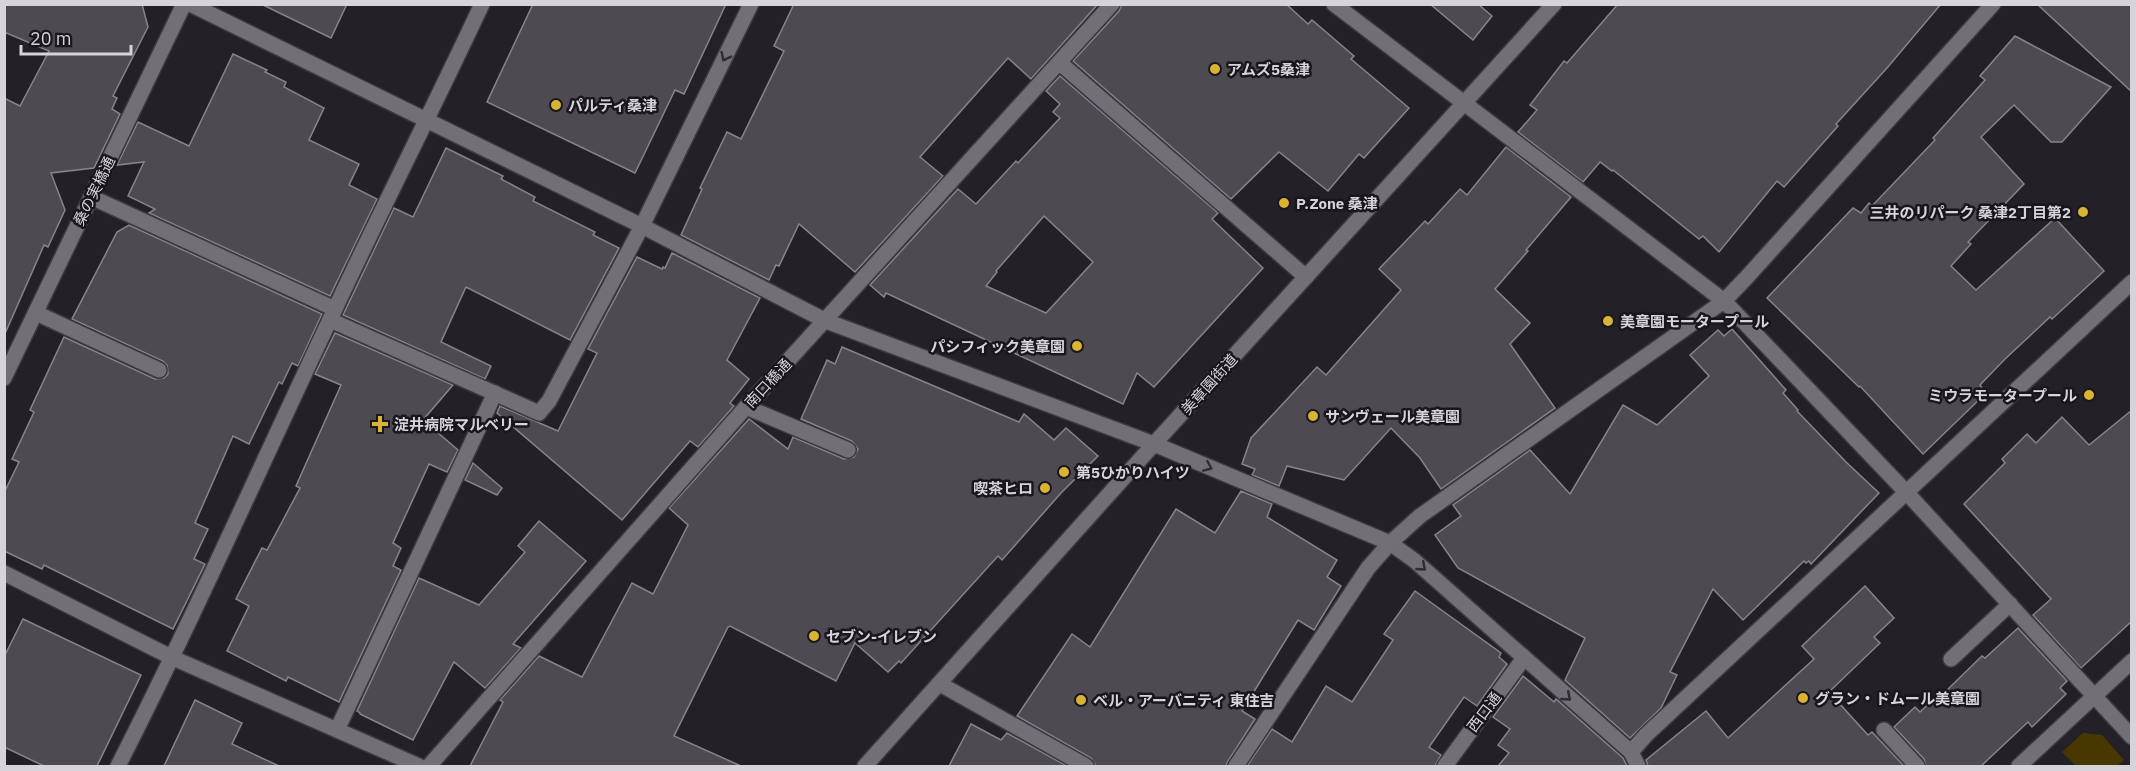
<svg xmlns="http://www.w3.org/2000/svg" width="2136" height="771" font-family="'IBM Plex Sans','Noto Sans JP',sans-serif">
<style>
.green{fill:#483800}
.building{fill:#4d4a52;stroke:#87848c;stroke-width:1.5;fill-rule:evenodd}
.lines{fill:none;stroke-linecap:round;stroke-linejoin:round}
.lane-casing{stroke:#3c3a40;stroke-width:18}
.street-casing{stroke:#3c3a40;stroke-width:18}
.secondary-casing{stroke:#3c3a40;stroke-width:18}
.lane{stroke:#726f77;stroke-width:15}
.street{stroke:#726f77;stroke-width:15}
.secondary{stroke:#726f77;stroke-width:15}
.oneway{stroke:#2f2d34}
.poi-dot{fill:#d9b334;stroke:#19171d;stroke-width:2}
.labels{text-anchor:middle;dominant-baseline:central;stroke-width:5;stroke-linejoin:round;paint-order:stroke}
.poi-label{font-size:15px;font-weight:bold;fill:#d6d4d9;stroke:#19171d;text-anchor:start}
.street-label{font-size:15px;fill:#d6d4d9;stroke:#19171d}
</style>
<rect width="100%" height="100%" fill="#232027"/>
<polygon class="green" points="2083,733 2102,735 2124,760 2117,766 2076,766 2062,752"/>
<g class="building">
<polygon points="4,4 142,4 148,27 113,96 117,98 112,109 120,114 94,168 51,173 65,210 48,247 44,245 4,336 4,98 20,106 49,51 4,32"/>
<polygon points="261,4 347,4 331,38"/>
<polygon points="533,4 726,4 684,94 675,90 635,173 487,102"/>
<polygon points="794,4 1098,4 1031,79 1008,58 920,157 943,176 855,272 799,224 779,266 776,265 769,280 681,235 702,189 700,188 727,132 741,139 784,51 774,46"/>
<polygon points="1122,4 1286,4 1308,24 1312,20 1354,56 1351,59 1409,108 1364,158 1359,154 1328,191 1279,152 1231,199 1073,61 1119,11"/>
<polygon points="1430,4 1478,4 1492,16 1473,40"/>
<polygon points="1618,4 1941,4 1887,68 1836,124 1838,126 1784,187 1777,181 1719,252 1703,236 1699,239 1613,170 1612,171 1600,162 1583,182 1518,132 1537,110 1530,105 1564,61 1567,63"/>
<polygon points="2037,4 2132,4 2132,92"/>
<polygon points="2015,36 2111,87 2062,142 2051,142 2014,105 1981,137 2024,184 1968,242 1971,244 1951,266 1976,290 2055,218 2104,271 2052,319 2050,317 2004,360 1980,385 1986,393 1923,454 1860,386 1859,387 1767,298 1853,208 1861,213 1869,203 1872,206 1935,140 1933,138 1985,80 1980,76"/>
<polygon points="233,54 267,70 265,72 286,82 284,87 324,108 309,140 359,164 349,185 377,199 330,296 149,213 155,209 128,196 144,162 117,165 138,122 189,146"/>
<path d="M1060 76 1218 213 1212 219 1263 268 1154 387 1137 373 1123 404 886 293 884 297 870 285 958 189 976 204 1016 161 1018 163 1060 118 1053 112 1060 104 1046 91ZM1044 216 1093 262 1046 313 986 286 997 272 996 271Z"/>
<polygon points="1506,147 1571,197 1526,250 1528,251 1495,289 1530,323 1510,344 1555,408 1441,489 1420,458 1391,428 1344,480 1287,466 1279,486 1252,475 1255,469 1242,464 1251,438 1317,367 1326,375 1401,290 1379,269 1425,221 1428,224 1460,189 1467,195"/>
<polygon points="446,148 503,176 501,179 535,197 533,201 595,232 593,235 619,248 570,340 466,287 441,342 491,366 485,379 343,315 394,208 413,217"/>
<polygon points="129,225 322,314 298,366 292,363 282,384 279,382 249,444 233,436 195,523 208,529 194,559 205,564 173,629 44,565 42,569 4,551 4,493 19,462 12,459 34,412 30,410 64,337 155,379 164,378 168,374 167,365 163,361 72,319 117,232"/>
<polygon points="672,253 760,298 727,360 749,379 730,403 734,406 698,447 690,441 622,520 497,413 500,406 558,431 597,353 588,349 637,257 662,269 663,267 665,268"/>
<polygon points="1732,329 1786,390 1783,393 1798,410 1797,411 1846,462 1879,493 1811,564 1809,561 1806,563 1804,561 1743,620 1713,589 1670,672 1677,675 1661,708 1630,738 1565,680 1585,638 1458,568 1435,535 1461,516 1453,505 1530,450 1570,494 1623,405 1657,425 1709,376 1690,355 1718,330 1724,336"/>
<polygon points="335,333 453,385 423,420 458,450 447,472 429,464 393,543 401,548 393,566 401,570 339,702 288,677 286,681 227,651 249,606 236,599 262,548 267,550 300,488 296,486 341,385 315,374"/>
<polygon points="842,347 1019,422 1024,414 1054,440 1066,428 1098,456 1061,493 1002,560 998,556 901,663 899,661 888,672 855,643 836,681 730,626 728,627 674,736 741,766 470,766 503,702 500,700 539,656 582,677 632,583 653,594 688,525 669,508 749,419 788,449 793,437 844,459 854,457 858,449 852,441 801,419 827,360 835,364"/>
<polygon points="2132,410 2132,621 2081,668 2033,615 2051,599 1964,504 2005,463 2002,459 2027,434 2036,443 2062,417 2089,445"/>
<polygon points="473,463 502,488 497,495 465,480"/>
<polygon points="1241,491 1272,504 1267,517 1337,560 1327,577 1341,586 1314,630 1298,620 1242,711 1255,719 1228,761 1226,766 1096,766 1091,758 1017,716 1072,634 1090,647 1176,509 1215,533"/>
<polygon points="539,521 586,561 513,644 521,648 485,688 454,662 413,740 360,714 360,713 357,711 419,578 479,605 525,552 518,546"/>
<polygon points="1865,586 1894,618 1874,637 1880,643 1829,692 1868,735 1872,732 1904,766 1648,766 1646,760 1706,711 1728,738 1814,659 1802,646"/>
<polygon points="1415,591 1501,653 1499,657 1507,664 1477,706 1464,697 1429,747 1441,755 1435,766 1247,766 1272,729 1292,742 1326,686 1352,702 1393,640 1384,634"/>
<polygon points="23,619 141,675 97,766 44,766 4,747 4,657"/>
<polygon points="2018,628 2067,681 2060,688 2066,694 2032,727 2028,722 1981,766 1926,766 1924,759 1894,727 1915,707 1920,712 1941,692 1943,694 1982,656 1985,658"/>
<polygon points="1523,676 1554,702 1556,699 1623,758 1627,766 1498,766 1509,753 1498,745 1510,729 1493,717"/>
<polygon points="195,700 242,723 232,744 279,766 164,766"/>
<polygon points="971,724 1001,740 1007,733 1067,766 949,766"/>
</g>
<g class="lines">
<g class="lane-casing">
<g id="lane">
<polyline points="1060,63 1306,277"/>
<polyline points="91,197 335,309"/>
<polyline points="36,313 159,370"/>
<polyline points="330,320 539,413 549,401 642,226"/>
<polyline points="746,407 848,450"/>
<polyline points="1951,659 2010,604"/>
<polyline points="940,684 1086,766"/>
<polyline points="337,730 495,393"/>
<polyline points="1884,730 1917,766"/>
<polyline points="1445,766 1524,658"/>
</g>
</g>
<g class="street-casing">
<g id="street">
<polyline points="190,4 642,226 826,321 1154,444 1390,543 1415,561 1631,752 1638,766"/>
<polyline points="1334,4 1724,301 1906,492 2132,737"/>
<polyline points="642,226 751,4"/>
<polyline points="4,378 184,4"/>
<polyline points="4,573 173,658 419,766"/>
<polyline points="1631,752 1646,735 2132,282"/>
<path d="M118 766C194 617 262 463 334 311 382 208 434 107 482 4"/>
<polyline points="429,766 746,407 1112,4"/>
<polyline points="1236,766 1368,568 1390,543 1420,516 1724,301 1747,277 1993,4"/>
<polyline points="2019,766 2132,661"/>
</g>
</g>
<g class="secondary-casing">
<polyline id="secondary" points="865,766 1154,444 1554,4"/>
</g>
<use href="#lane" class="lane"/>
<use href="#street" class="street"/>
<use href="#secondary" class="secondary"/>
</g>
<defs><path id="oneway-chevron" d="M-2-3.5L2.5 0L-2 3.5" fill="none" stroke-width="1.6" stroke-linecap="round" stroke-linejoin="round" transform="scale(1.5)"/></defs>
<g class="oneway">
<use href="#oneway-chevron" transform="translate(725 57) rotate(116)"/>
<use href="#oneway-chevron" transform="translate(1208 467) rotate(23)"/>
<use href="#oneway-chevron" transform="translate(1422 567) rotate(41)"/>
<use href="#oneway-chevron" transform="translate(1567 697) rotate(41)"/>
</g>
<g class="poi-dot">
<circle cx="1215" cy="69" r="6"/>
<circle cx="556" cy="105" r="6"/>
<circle cx="1284" cy="203" r="6"/>
<circle cx="2083" cy="212" r="6"/>
<circle cx="1608" cy="321" r="6"/>
<circle cx="1077" cy="346" r="6"/>
<circle cx="2089" cy="395" r="6"/>
<circle cx="1313" cy="416" r="6"/>
<path d="M377 415h6v6h6v6h-6v6h-6v-6h-6v-6h6z"/>
<circle cx="1064" cy="472" r="6"/>
<circle cx="1045" cy="488" r="6"/>
<circle cx="814" cy="636" r="6"/>
<circle cx="1803" cy="698" r="6"/>
<circle cx="1081" cy="700" r="6"/>
</g>
<g class="labels">
<g class="poi-label">
<text x="1227" y="69">アムズ5桑津</text>
<text x="568" y="105">パルティ桑津</text>
<text x="1296" y="203">P.Zone 桑津</text>
<text x="2071" y="212" text-anchor="end">三井のリパーク 桑津2丁目第2</text>
<text x="1620" y="321">美章園モータープール</text>
<text x="1065" y="346" text-anchor="end">パシフィック美章園</text>
<text x="2077" y="395" text-anchor="end">ミウラモータープール</text>
<text x="1325" y="416">サンヴェール美章園</text>
<text x="394" y="424">淀井病院マルベリー</text>
<text x="1076" y="472">第5ひかりハイツ</text>
<text x="1033" y="488" text-anchor="end">喫茶ヒロ</text>
<text x="826" y="636">セブン-イレブン</text>
<text x="1815" y="698">グラン・ドムール美章園</text>
<text x="1093" y="700">ベル・アーバニティ 東住吉</text>
</g>
<g class="street-label">
<text transform="translate(94 191) rotate(-64)">桑の実橋通</text>
<text transform="translate(768 383) rotate(-47)">南口橋通</text>
<text transform="translate(1209 384) rotate(-48)">美章園街道</text>
<text transform="translate(1484 712) rotate(-53)">西口通</text>
</g>
</g>
<rect width="2136" height="771" fill="none" stroke="#d6d4d9" stroke-width="12"/>
<path d="M21 45v9h110v-9" fill="none" stroke="#d6d4d9" stroke-width="3"/>
<text x="30" y="45" font-size="18" fill="#d6d4d9" stroke="#19171d" stroke-width="4.5" paint-order="stroke">20 m</text>
</svg>
